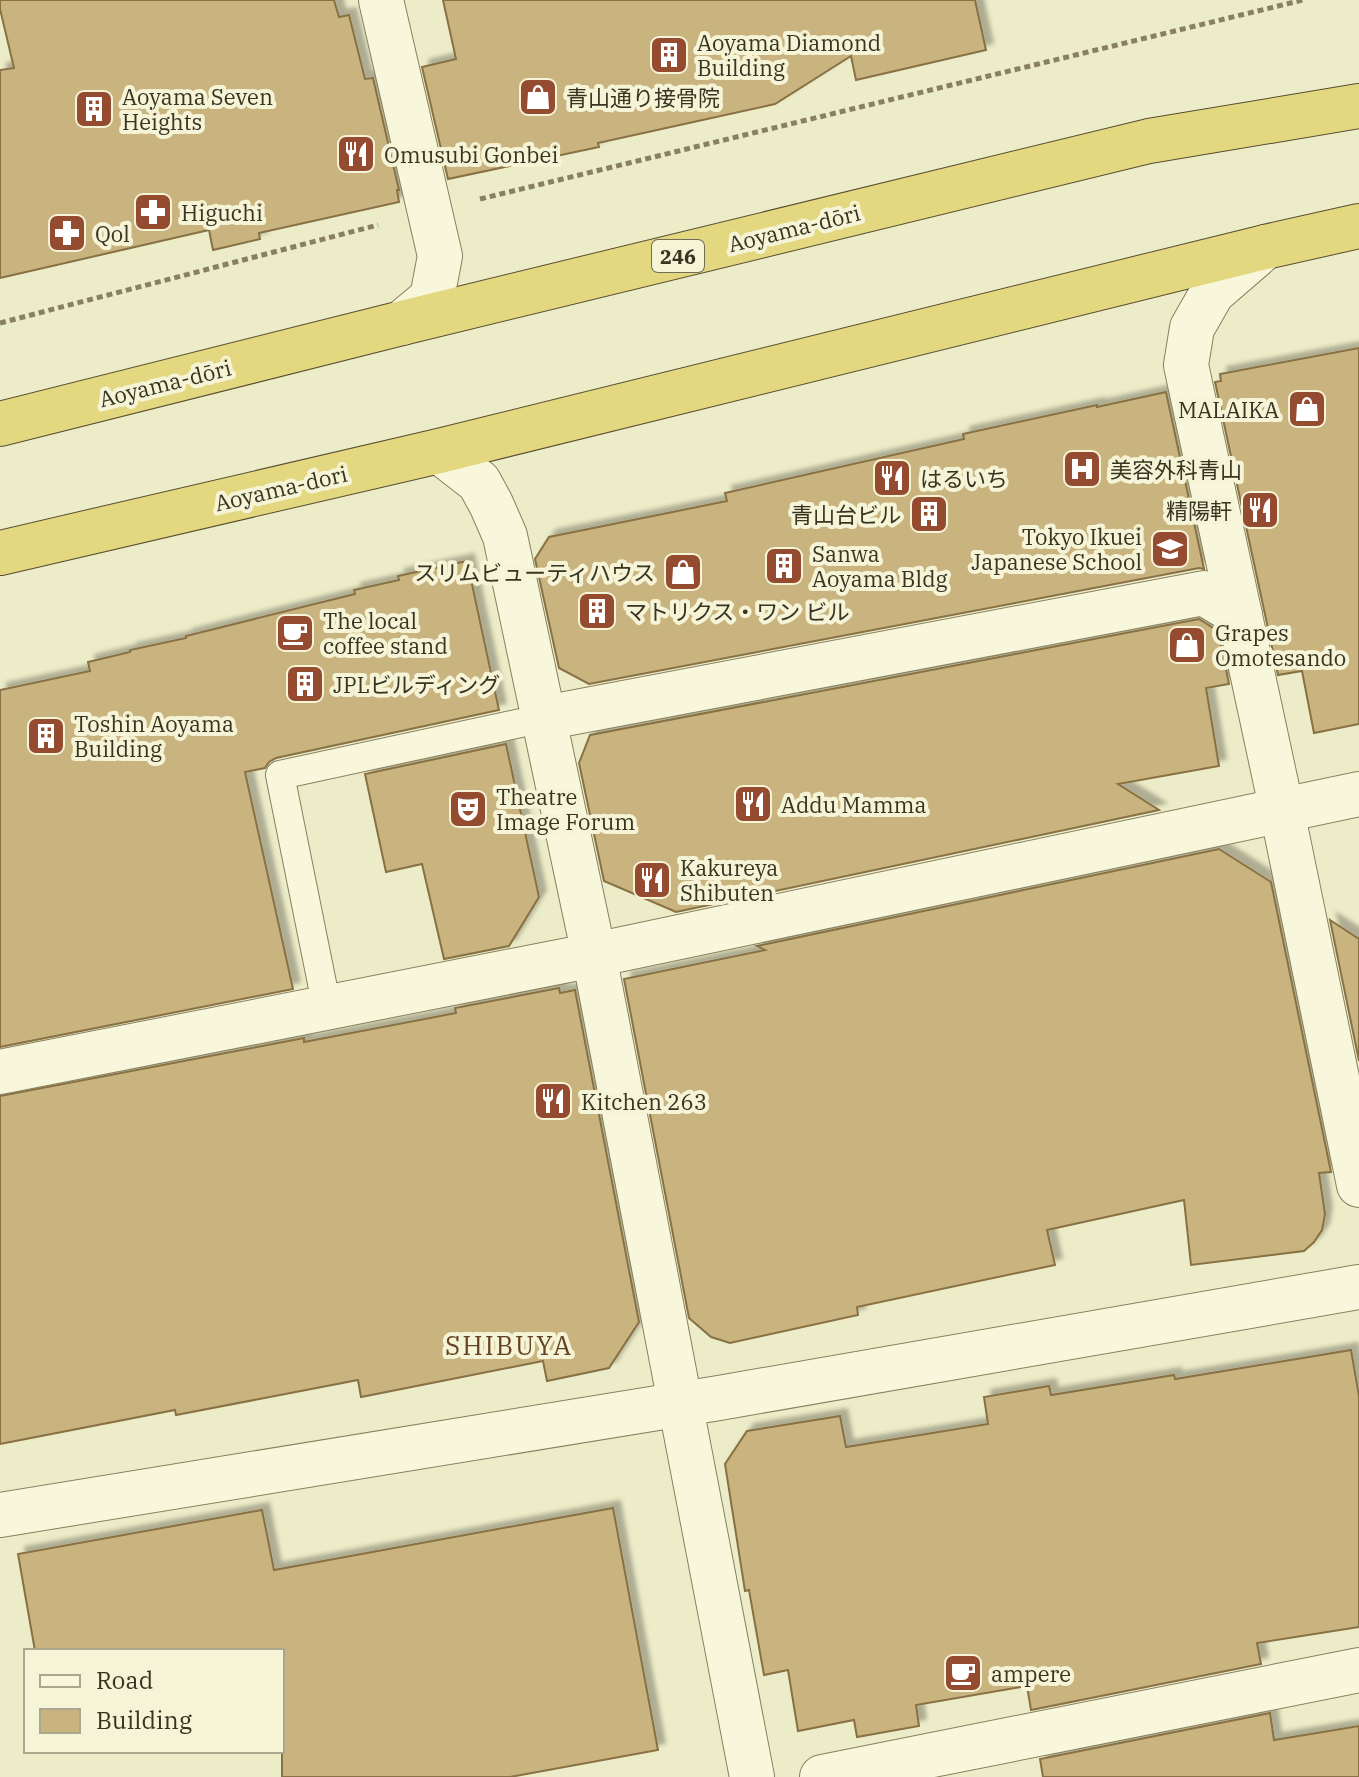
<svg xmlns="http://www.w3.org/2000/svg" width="1359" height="1777" font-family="'IBM Plex Serif','Noto Sans JP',serif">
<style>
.building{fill:#c9b37f;stroke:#877144;stroke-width:2;filter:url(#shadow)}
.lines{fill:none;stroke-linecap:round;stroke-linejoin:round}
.service-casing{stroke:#88805e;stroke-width:30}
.minor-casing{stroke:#88805e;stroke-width:46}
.trunk-casing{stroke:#574d31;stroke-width:46}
.path{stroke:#88805e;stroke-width:5;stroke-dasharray:6 4;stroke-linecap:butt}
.service{stroke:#f8f7db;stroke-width:28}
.minor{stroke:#f8f7db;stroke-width:44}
.trunk{stroke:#e3d780;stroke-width:44}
.labels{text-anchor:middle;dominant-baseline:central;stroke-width:8;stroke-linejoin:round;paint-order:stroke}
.shield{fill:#f5f4d7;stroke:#716d58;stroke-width:2}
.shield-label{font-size:20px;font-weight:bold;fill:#393321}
.poi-label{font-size:22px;fill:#393321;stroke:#f5f4d7;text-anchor:start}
.street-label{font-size:22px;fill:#393321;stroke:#f5f4d7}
.quarter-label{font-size:26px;letter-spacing:2px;fill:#644222;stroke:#f5f4d7}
</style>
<defs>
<filter id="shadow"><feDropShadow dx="7" dy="-7" stdDeviation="2" flood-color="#0004"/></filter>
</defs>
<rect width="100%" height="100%" fill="#edecc8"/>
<g class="building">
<polygon points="0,0 334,0 339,17 349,15 365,79 373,78 399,190 397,190 399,202 259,233 260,239 213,250 209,230 0,278 0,70 14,68 0,9"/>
<polygon points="443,0 975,0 986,50 856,80 851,56 775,104 598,143 599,147 448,179 422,67 456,59"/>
<polygon points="1359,348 1359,724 1314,733 1302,671 1278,675 1215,382 1221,381 1220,374"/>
<polygon points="1166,392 1204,569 1199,568 589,684 559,668 535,559 549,537 727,501 725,493 964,439 963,434 1097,405 1097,407"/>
<polygon points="467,561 499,710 276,758 269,762 265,768 245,772 293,989 0,1047 0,690 90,671 88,662 130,652 130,650 186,638 186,636 355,594 354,590 399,580 398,576"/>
<polygon points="1199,619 1218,631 1229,684 1206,688 1219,766 1118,784 1159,810 676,912 604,881 579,763 590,735"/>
<polygon points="506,744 539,897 509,946 444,959 422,864 386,872 365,774"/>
<polygon points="1219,849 1271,882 1331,1172 1319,1173 1325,1214 1322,1230 1314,1242 1304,1251 1191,1265 1184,1200 1047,1230 1055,1265 857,1307 858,1315 730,1343 711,1337 689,1318 624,979 765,950 757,946"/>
<polygon points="1330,920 1359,939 1359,1061"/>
<polygon points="559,988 560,993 575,990 639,1322 609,1368 547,1381 543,1361 361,1397 358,1380 176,1415 175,1410 0,1444 0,1096 304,1038 304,1042 456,1013 455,1008"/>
<polygon points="1351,1350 1359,1396 1359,1627 1257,1643 1261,1664 1031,1710 1027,1686 916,1705 919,1726 857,1737 854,1720 798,1731 788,1670 764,1675 749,1590 745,1591 725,1464 747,1431 840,1416 846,1447 988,1424 984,1397 1049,1386 1051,1395 1174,1375 1175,1379"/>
<polygon points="613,1508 658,1750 510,1777 282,1777 282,1651 35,1651 18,1554 262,1510 274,1570"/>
<polygon points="1270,1713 1274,1740 1359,1726 1359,1777 1043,1777 1040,1759"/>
</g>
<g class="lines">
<g class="service-casing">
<polyline id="service" points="327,1008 280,775 544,718"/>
</g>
<g class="minor-casing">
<g id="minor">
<polyline points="381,0 440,256 432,298 402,323"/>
<polyline points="1265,247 1212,293 1192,328 1186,365 1282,811 1359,1185"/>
<polyline points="439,451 479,482 491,504 505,536 594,955 752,1777"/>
<polyline points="544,718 1204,593 1240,615"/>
<polyline points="0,1072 594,955 1359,794"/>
<polyline points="0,1515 719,1398 1359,1287"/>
<polyline points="822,1777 1359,1670"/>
</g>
</g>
<g class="trunk-casing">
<g id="trunk">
<polyline points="0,424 402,323 1149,141 1359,106"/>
<polyline points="0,553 439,451 1265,247 1359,226"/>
</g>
</g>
<g class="path">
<polyline points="480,199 1303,0"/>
<polyline points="0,323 378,225"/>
</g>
<use href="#service" class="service"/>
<use href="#minor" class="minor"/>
<use href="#trunk" class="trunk"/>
</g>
<defs>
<g id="building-square" transform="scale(2)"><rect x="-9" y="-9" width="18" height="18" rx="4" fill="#954b30" stroke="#f5f4d7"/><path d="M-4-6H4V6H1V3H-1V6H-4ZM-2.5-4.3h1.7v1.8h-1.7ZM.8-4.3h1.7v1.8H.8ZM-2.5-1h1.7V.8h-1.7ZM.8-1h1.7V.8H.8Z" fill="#fff"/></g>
<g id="shop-square" transform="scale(2)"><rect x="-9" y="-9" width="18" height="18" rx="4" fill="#954b30" stroke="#f5f4d7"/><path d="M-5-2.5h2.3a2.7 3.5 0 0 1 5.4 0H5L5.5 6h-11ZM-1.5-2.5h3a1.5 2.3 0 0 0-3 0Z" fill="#fff"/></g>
<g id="restaurant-square" transform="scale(2)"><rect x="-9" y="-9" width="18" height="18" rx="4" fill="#954b30" stroke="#f5f4d7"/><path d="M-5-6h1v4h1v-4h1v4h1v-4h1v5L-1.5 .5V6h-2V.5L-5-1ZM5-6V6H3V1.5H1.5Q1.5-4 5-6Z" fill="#fff"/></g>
<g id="pharmacy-square" transform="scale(2)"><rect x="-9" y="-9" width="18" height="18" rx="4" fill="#954b30" stroke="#f5f4d7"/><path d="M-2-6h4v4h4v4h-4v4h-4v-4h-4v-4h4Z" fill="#fff"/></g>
<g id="hospital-square" transform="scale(2)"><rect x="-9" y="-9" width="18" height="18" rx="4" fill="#954b30" stroke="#f5f4d7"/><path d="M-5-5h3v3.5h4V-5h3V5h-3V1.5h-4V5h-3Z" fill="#fff"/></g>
<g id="university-square" transform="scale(2)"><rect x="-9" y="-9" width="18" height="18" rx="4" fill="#954b30" stroke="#f5f4d7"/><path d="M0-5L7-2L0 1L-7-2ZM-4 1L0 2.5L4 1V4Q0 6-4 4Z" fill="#fff"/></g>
<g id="cafe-square" transform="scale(2)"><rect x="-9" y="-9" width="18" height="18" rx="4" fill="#954b30" stroke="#f5f4d7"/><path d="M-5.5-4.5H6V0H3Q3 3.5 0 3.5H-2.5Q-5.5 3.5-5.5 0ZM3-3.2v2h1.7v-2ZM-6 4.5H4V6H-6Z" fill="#fff"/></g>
<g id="theatre-square" transform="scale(2)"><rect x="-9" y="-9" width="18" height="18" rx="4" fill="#954b30" stroke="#f5f4d7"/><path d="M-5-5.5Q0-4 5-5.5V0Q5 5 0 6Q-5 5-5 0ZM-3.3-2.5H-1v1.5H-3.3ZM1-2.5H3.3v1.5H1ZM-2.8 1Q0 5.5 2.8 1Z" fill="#fff"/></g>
</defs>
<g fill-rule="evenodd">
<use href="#building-square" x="669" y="55"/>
<use href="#shop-square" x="538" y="97"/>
<use href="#building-square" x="94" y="109"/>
<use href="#restaurant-square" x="356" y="154"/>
<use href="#pharmacy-square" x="153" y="212"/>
<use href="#pharmacy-square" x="67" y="233"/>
<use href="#shop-square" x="1307" y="409"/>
<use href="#hospital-square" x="1082" y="469"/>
<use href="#restaurant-square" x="892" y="478"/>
<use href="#restaurant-square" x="1260" y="510"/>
<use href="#building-square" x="929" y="514"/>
<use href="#university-square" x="1170" y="549"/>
<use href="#building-square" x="784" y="566"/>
<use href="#shop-square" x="683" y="572"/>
<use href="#building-square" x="597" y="611"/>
<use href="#cafe-square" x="295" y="633"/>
<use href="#shop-square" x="1187" y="645"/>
<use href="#building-square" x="305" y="684"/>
<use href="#building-square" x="46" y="736"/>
<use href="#restaurant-square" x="753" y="804"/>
<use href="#theatre-square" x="468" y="809"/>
<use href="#restaurant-square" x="652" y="880"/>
<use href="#restaurant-square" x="553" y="1101"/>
<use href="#cafe-square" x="963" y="1673"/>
</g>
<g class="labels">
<rect class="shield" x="652" y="240" width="52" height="32" rx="6"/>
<g class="shield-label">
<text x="678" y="256">246</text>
</g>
<g class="poi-label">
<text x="697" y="42">Aoyama Diamond<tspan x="697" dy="25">Building</tspan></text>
<text x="122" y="96">Aoyama Seven<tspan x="122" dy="25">Heights</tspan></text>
<text x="566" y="97">青山通り接骨院</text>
<text x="384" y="154">Omusubi Gonbei</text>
<text x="181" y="212">Higuchi</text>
<text x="95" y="233">Qol</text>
<text x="1279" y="409" text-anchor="end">MALAIKA</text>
<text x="1110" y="469">美容外科青山</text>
<text x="920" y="478">はるいち</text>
<text x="1232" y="510" text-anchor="end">精陽軒</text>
<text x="901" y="514" text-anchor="end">青山台ビル</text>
<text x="1142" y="536" text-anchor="end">Tokyo Ikuei<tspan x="1142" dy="25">Japanese School</tspan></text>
<text x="812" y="553">Sanwa<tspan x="812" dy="25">Aoyama Bldg</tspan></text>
<text x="655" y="572" text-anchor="end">スリムビューティハウス</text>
<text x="625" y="611">マトリクス・ワン ビル</text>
<text x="323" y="620">The local<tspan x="323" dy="25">coffee stand</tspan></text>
<text x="1215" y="632">Grapes<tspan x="1215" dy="25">Omotesando</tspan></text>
<text x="333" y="684">JPLビルディング</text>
<text x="74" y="723">Toshin Aoyama<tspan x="74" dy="25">Building</tspan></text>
<text x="496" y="796">Theatre<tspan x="496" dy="25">Image Forum</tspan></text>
<text x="781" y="804">Addu Mamma</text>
<text x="680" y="867">Kakureya<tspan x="680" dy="25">Shibuten</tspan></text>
<text x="581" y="1101">Kitchen 263</text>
<text x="991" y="1673">ampere</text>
</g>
<g class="street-label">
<text transform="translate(794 228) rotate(-14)">Aoyama-dōri</text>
<text transform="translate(165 383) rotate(-14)">Aoyama-dōri</text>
<text transform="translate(281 488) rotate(-13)">Aoyama-dori</text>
</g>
<g class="quarter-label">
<text x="509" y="1345">SHIBUYA</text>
</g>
</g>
<rect x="24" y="1649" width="260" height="104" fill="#f5f4d7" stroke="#aaa78e" stroke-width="2"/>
<rect x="40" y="1675" width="40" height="12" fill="#f8f7db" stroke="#aaa78e" stroke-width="2"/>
<text x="96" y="1689" font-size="24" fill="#393321">Road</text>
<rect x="40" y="1709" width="40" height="24" fill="#c9b37f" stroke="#aaa78e" stroke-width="2"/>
<text x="96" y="1729" font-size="24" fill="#393321">Building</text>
</svg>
